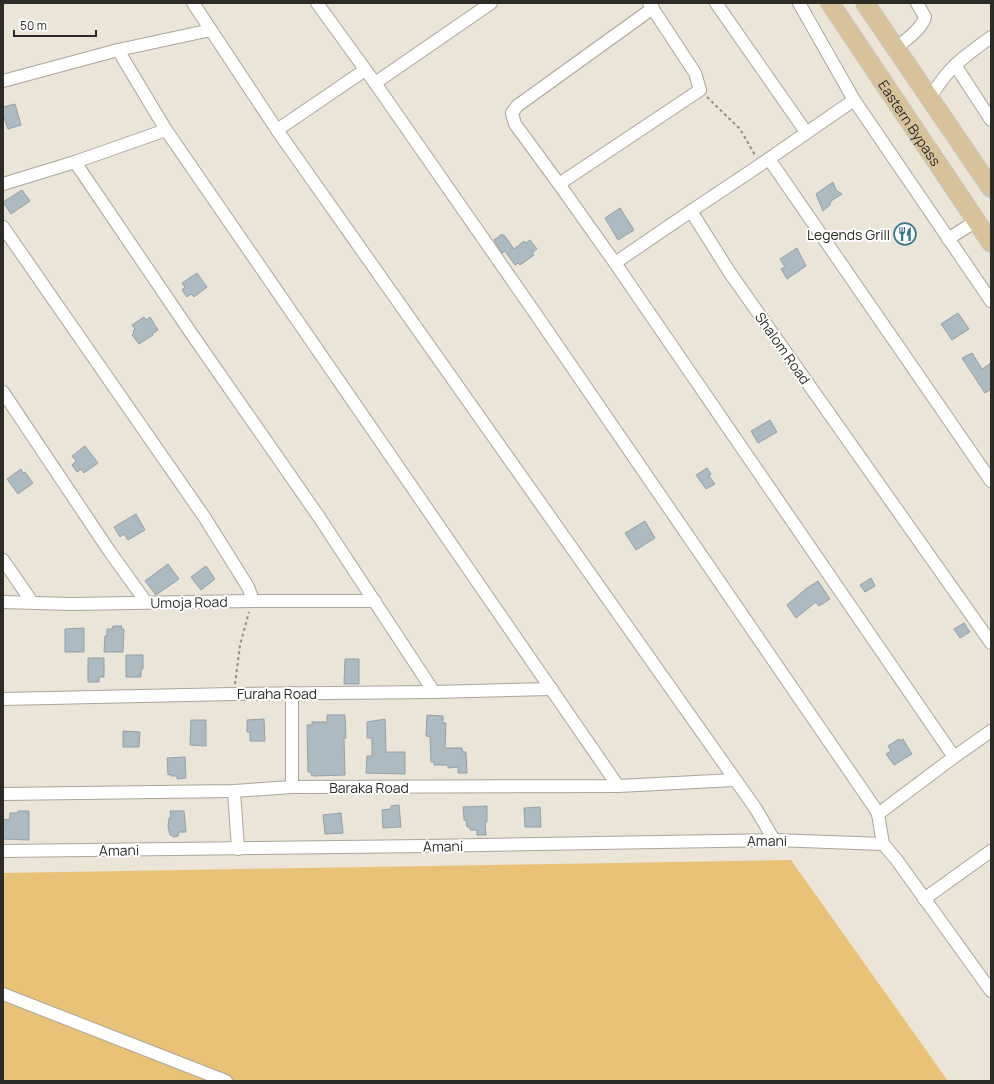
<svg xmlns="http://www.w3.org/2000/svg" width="994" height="1084" font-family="Manrope,sans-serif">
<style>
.green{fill:#e9c278}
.building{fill:#acbbc1;stroke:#93a1a6}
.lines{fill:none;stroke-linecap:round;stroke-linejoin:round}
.street-casing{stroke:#aba599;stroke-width:14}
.primary-casing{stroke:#c8c8c7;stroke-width:20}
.path{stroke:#918d84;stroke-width:2;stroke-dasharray:3 3;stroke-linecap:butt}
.street{stroke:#fff;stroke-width:12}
.primary{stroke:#d7c29a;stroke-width:18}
.labels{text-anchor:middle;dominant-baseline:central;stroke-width:4;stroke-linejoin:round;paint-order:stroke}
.street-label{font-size:14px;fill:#2d2b26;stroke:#fff}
.poi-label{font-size:14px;fill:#2d2b26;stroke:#fff;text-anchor:end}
</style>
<rect width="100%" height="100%" fill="#ebe5d8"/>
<polygon class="green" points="791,860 948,1081 3,1081 3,873"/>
<g class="building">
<polygon points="15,104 21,125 8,129 3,115 3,107"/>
<polygon points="833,182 836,190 842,194 831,201 830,205 823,211 816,194"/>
<polygon points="22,190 30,201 11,214 3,202"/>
<polygon points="620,208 634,230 618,240 605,218"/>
<polygon points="502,234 503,236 504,235 514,249 524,241 526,243 530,240 537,249 532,253 534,255 520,265 518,263 515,265 505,251 502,253 494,240"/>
<polygon points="797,248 806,266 787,279 781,269 785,267 780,259"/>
<polygon points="197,273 207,287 194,297 191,294 187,297 182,290 185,287 182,283"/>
<polygon points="958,313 969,329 952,340 941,324"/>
<polygon points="144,317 146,320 150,317 158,330 152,334 153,335 139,344 132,335 134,333 133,331 135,329 132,325"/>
<polygon points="972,353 982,369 991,363 991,389 985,393 962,358"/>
<polygon points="770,420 777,432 758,443 751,431"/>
<polygon points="85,446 98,463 84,473 81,469 77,472 72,465 76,461 72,456"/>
<polygon points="707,468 711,474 709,476 715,484 706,489 696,475"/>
<polygon points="21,469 23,473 25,472 33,483 18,494 7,479"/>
<polygon points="136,514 145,530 128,540 124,534 120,537 114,527"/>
<polygon points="645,521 655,538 636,550 625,533"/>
<polygon points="168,564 179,579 156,595 145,581"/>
<polygon points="206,566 215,579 201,590 191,577"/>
<polygon points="871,578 875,586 865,592 860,585"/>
<polygon points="818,581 830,599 819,606 816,602 796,618 787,605 807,588"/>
<polygon points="964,623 970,632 960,638 954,629"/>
<polygon points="113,626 122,626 121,629 124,629 123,652 104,652 105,636 107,636 107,629 112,629"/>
<polygon points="84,628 84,652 65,652 65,629"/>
<polygon points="126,655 143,655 143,669 141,669 141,677 126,677"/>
<polygon points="88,658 104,658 104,677 99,677 99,682 88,682"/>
<polygon points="345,659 359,659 359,684 344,684"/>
<polygon points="327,715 345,715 346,738 344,738 345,775 314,776 311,775 311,772 308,772 307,725 312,725 312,722 327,722"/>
<polygon points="427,715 443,716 443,723 446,723 445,748 462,748 463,752 466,752 467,773 458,773 458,767 448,768 448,765 434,765 434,762 431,762 430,737 426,736"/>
<polygon points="264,719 265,741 250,741 250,732 247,732 247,720"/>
<polygon points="385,719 386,752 405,752 405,774 366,773 367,756 372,756 372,738 367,738 367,722"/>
<polygon points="191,720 206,720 206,746 190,745"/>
<polygon points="123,731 140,732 139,747 123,747"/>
<polygon points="899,739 900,741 903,739 912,754 894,765 886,754 891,751 888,746"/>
<polygon points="185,757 186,778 177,779 177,776 171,776 171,774 168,775 167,758"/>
<polygon points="399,805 401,827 383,828 382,810 391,809 391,806"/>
<polygon points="487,806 487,822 485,822 486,835 477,835 477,830 470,830 470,827 467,827 466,820 464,820 463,807"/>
<polygon points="540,807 541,827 525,827 524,808"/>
<polygon points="18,811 29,811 29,840 3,839 3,820 10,819 10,813 18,813"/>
<polygon points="170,811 184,811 186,832 179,832 178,836 174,837 170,835 168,827 169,818 171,818"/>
<polygon points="341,813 343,833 325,834 323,815"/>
</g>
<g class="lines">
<g class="street-casing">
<g id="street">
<polyline points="193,3 277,130 756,809 774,840"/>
<polyline points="317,3 375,83 535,313 874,807 878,814 883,844 896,859 991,991"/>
<polyline points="716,3 806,132"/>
<polyline points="799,3 854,100 991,301"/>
<polyline points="653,8 517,106 512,113 515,124 559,184 615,263 954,757"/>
<path d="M897 48C906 39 921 30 925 17L917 3"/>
<polyline points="118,50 166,130 618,786"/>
<polyline points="955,65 991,120"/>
<polyline points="3,81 118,50 211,30"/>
<polyline points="375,83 491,3"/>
<path d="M930 98C935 90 940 82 946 75 958 60 975 49 991 37"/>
<polyline points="854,100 760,165 691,211 730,273 991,643"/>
<polyline points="277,130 365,70"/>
<polyline points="769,159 991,481"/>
<polyline points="75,162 191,333 319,517 434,692"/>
<polyline points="3,184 75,162 166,130"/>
<polyline points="559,184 700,90 695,73 649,3"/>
<polyline points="3,227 205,518 248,587 251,595 252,601"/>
<polyline points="948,239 976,221"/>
<polyline points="615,263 691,211"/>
<polyline points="3,392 110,552 146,602"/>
<polyline points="3,560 32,602"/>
<polyline points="3,602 71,604 252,601 375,601"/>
<polyline points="292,693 292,787"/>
<polyline points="3,699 233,694 434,692 552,689"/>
<polyline points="234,791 238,849"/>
<polyline points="3,794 234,791 292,787 618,786 734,780"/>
<polyline points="878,814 954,757 991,731"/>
<polyline points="3,851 426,846 774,840 883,844"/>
<polyline points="924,899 991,851"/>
<polyline points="3,994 226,1081"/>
</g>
</g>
<g class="primary-casing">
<g id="primary">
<path id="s1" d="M830 3 991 243"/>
<polyline points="865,3 991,188"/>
</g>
</g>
<g class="path">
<polyline points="707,97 740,129 755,155"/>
<polyline points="235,684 240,645 249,612"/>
</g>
<use href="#street" class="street"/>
<use href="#primary" class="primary"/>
</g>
<defs>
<g id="restaurant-ring" transform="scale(1.15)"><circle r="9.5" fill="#fff" stroke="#38768c" stroke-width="1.5"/><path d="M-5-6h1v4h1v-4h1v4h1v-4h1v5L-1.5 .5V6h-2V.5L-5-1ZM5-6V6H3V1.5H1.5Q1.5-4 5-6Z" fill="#38768c"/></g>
</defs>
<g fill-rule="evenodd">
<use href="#restaurant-ring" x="905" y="234"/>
</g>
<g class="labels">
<g class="street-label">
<text stroke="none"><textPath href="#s1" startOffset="144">Eastern Bypass</textPath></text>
<text transform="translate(783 348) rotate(55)">Shalom Road</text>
<text transform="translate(189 602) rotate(-1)">Umoja Road</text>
<text x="277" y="693">Furaha Road</text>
<text x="369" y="787">Baraka Road</text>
<text x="767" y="840">Amani</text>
<text transform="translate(443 846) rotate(-1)">Amani</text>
<text transform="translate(119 850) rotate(-1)">Amani</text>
</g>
<g class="poi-label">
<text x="890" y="234">Legends Grill</text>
</g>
</g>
<rect width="994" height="1084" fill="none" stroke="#2d2b26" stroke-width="8"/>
<path d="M14 30v6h82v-6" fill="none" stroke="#2d2b26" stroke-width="2"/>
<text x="20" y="30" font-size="12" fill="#2d2b26" stroke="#ffffff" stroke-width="3" paint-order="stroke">50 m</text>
</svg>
